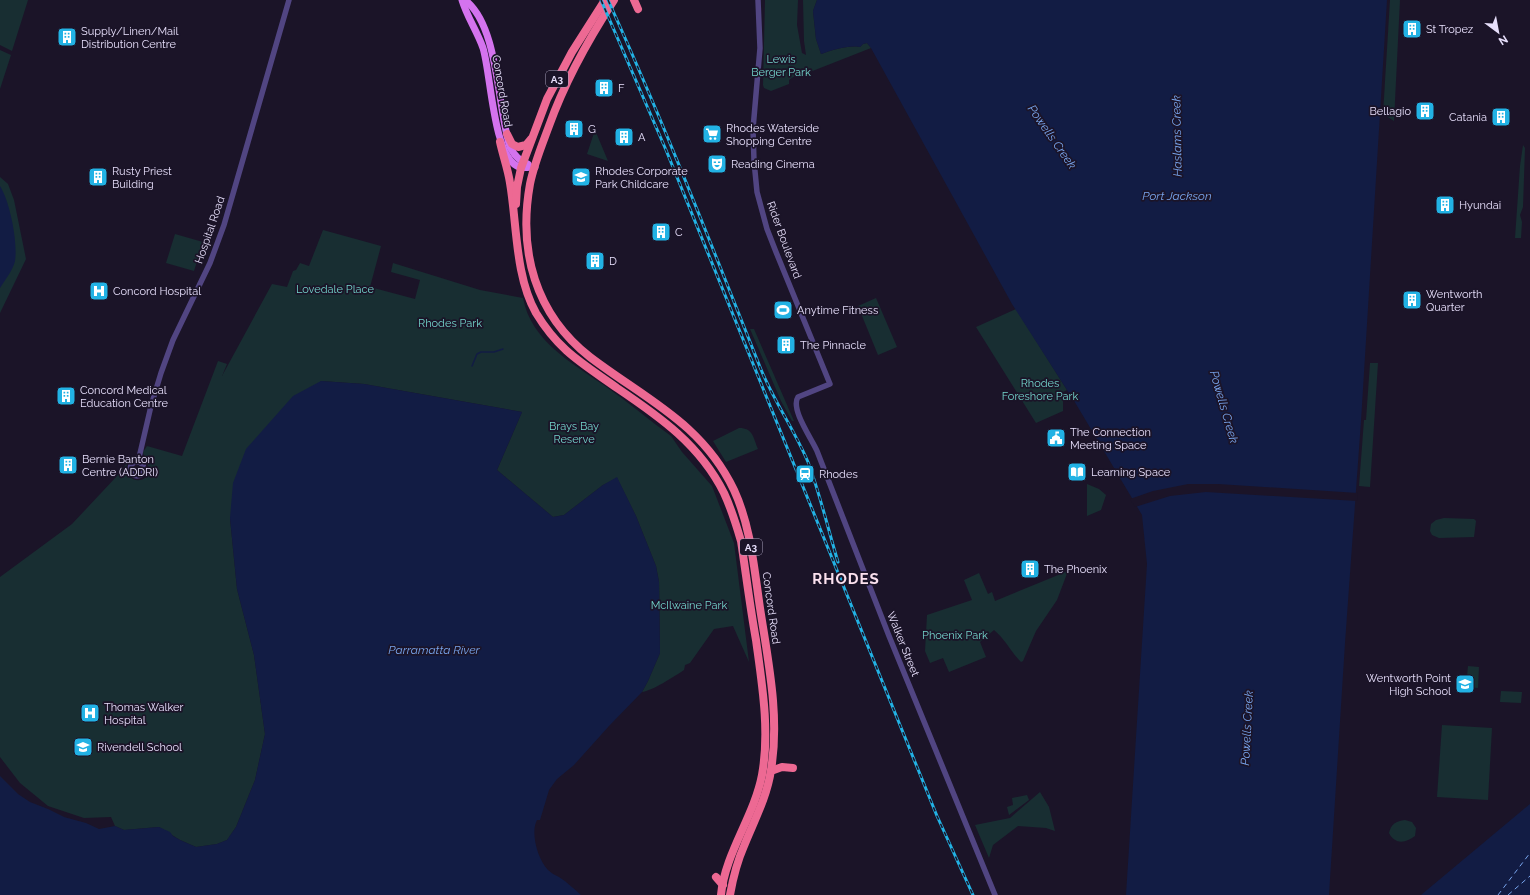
<svg xmlns="http://www.w3.org/2000/svg" width="1530" height="895" font-family="Raleway,sans-serif">
<style>
.green{fill:#182e32}
.water{fill:#121c44}
.pier{fill:#1b1428}
.lines{fill:none;stroke-linecap:round;stroke-linejoin:round}
.stream{stroke:#121c44;stroke-width:1.5}
.ferry{stroke:#79a6ef;stroke-width:1;stroke-dasharray:5 4;stroke-linecap:butt}
.minor{stroke:#514582;stroke-width:5.5}
.major{stroke:#d473ee;stroke-width:7}
.highway{stroke:#ed6993;stroke-width:8}
.rail-casing{stroke:#22b2e4;stroke-width:3}
.rail{stroke:#1b1428;stroke-width:1.5;stroke-dasharray:4.5;stroke-linecap:butt}
.labels{text-anchor:middle;dominant-baseline:central;stroke-width:3.5;stroke-linejoin:round;paint-order:stroke}
.shield{fill:#1b1428;stroke:#aaa2bc;stroke-width:1}
.shield-label{font-size:10px;font-weight:bold;fill:#e7dffb}
.poi-label{font-size:11px;fill:#e7dffb;stroke:#1b1428;text-anchor:start}
.park-label{font-size:11px;fill:#73d4cb;stroke:#1b1428}
.street-label{font-size:11px;fill:#e7dffb;stroke:#1b1428}
.water-label{font-size:12px;font-style:italic;fill:#79a6ef;stroke:#1b1428}
.district-label{font-size:15px;font-weight:bold;letter-spacing:1px;fill:#fbe1ee;stroke:#1b1428}
</style>
<rect width="100%" height="100%" fill="#1b1428"/>
<g class="green">
<polygon points="0,0 28,0 12,51 0,45"/>
<path d="M765 0H798L797 25 802 53 806 55 804 41 803 0H817L813 11 816 39 821 54C833 50 847 45 860 47L863 44 867 43 871 48 810 72C802 73 795 75 789 80V84L771 91 764 88 763 85Z"/>
<polygon points="1390,0 1400,0 1394,121 1383,114"/>
<polygon points="0,50 11,55 0,89"/>
<polygon points="595,130 608,161 587,154"/>
<polygon points="1523,145 1525,148 1523,207 1520,215 1522,222 1521,238 1515,238 1520,166"/>
<polygon points="0,177 8,184 14,200 26,259 0,313"/>
<path d="M323 230 381 246 370 287 415 299 420 280 391 272 393 263 480 290 523 298C531 341 572 363 605 386 628 402 649 420 671 436L682 452 712 486 734 543 749 662 733 626 714 629 690 663 685 665 684 670C675 676 652 691 642 692L648 681 660 653 659 582 656 566 636 516 617 478 603 485 564 515 553 517 497 470 522 412 364 384 321 381 230 518 237 589 254 655 265 734 255 780 236 827 227 840 217 844 196 847 180 840 159 827 124 830 115 826 111 817 84 818 48 806 20 783 0 757V577L72 524 117 476 129 460 126 467C127 485 148 483 149 471 149 465 144 458 143 452L147 446 182 456 218 361 227 364 222 376 272 284 287 287 293 271 296 270 300 263 309 266Z"/>
<polygon points="175,234 203,242 194,271 166,263"/>
<polygon points="876,298 897,347 878,355 858,306"/>
<polygon points="1016,309 1067,390 1063,392 1063,411 1036,423 976,327"/>
<polygon points="750,329 754,329 794,421 792,421 781,401"/>
<polygon points="1370,363 1378,363 1370,487 1359,486 1364,420 1366,420"/>
<path d="M739 428C753 428 753 437 758 449L726 462 713 441Z"/>
<polygon points="1087,484 1099,489 1106,495 1101,510 1087,516"/>
<polygon points="1444,518 1474,519 1476,521 1474,537 1439,538 1432,535 1430,531 1431,524 1436,520"/>
<path d="M1068 571 1057 600 1036 631 1023 661 1021 662C1011 652 1005 639 994 630L980 642 986 657 949 672 943 658 930 663 925 651 927 615 972 600 964 580 979 573 988 594 992 592 995 601Z"/>
<polygon points="1468,666 1479,667 1478,688 1466,687"/>
<polygon points="1501,691 1522,692 1521,703 1500,702"/>
<polygon points="1442,725 1492,728 1488,800 1437,797"/>
<polygon points="1040,792 1049,807 1055,831 1046,828 1018,826 993,845 989,858 975,825 1010,818"/>
<polygon points="1027,795 1029,800 1009,815 1007,807 1013,805 1012,798"/>
<path d="M1405 820 1412 822 1416 828 1415 836C1406 843 1395 845 1389 833 1391 824 1396 821 1405 820Z"/>
</g>
<g class="water">
<path d="M817 0H1387L1361 421 1345 643 1329 895H1126L1147 564 1142 515 1076 404 1012 304 871 48 867 43 863 44 860 47C847 45 833 50 821 54L816 39 813 11Z"/>
<path d="M0 186C10 202 18 242 15 261 13 270 5 280 0 288Z"/>
<path d="M321 381 364 384 522 412 497 470 553 517 564 515 603 485 617 477 636 516 656 566 659 582 660 653 648 681 642 692 609 726 574 765 557 779 549 790 540 820H537C530 833 538 860 548 870 551 873 555 875 559 877 567 882 574 889 581 895H0V776L18 794 30 802 48 809 64 817 86 823 99 829 115 826 124 830 159 827 170 832 173 836 180 840 196 847 217 844 227 840 236 827 255 780 265 734 254 655 237 589 230 518 233 483 246 449 293 396Z"/>
<polygon points="1530,804 1530,895 1420,895 1421,895"/>
</g>
<polygon class="pier" points="1188,484 1218,484 1358,493 1357,501 1206,492 1170,496 1135,507 1130,499 1153,491"/>
<g class="lines">
<polyline class="stream" points="472,366 477,354 481,352 494,352 503,349"/>
<g class="ferry">
<polyline points="1498,895 1530,853"/>
<polyline points="1508,895 1530,876"/>
</g>
<g class="minor">
<path d="M758 0 760 48 753 129 754 161 757 192 767 229 776 252 830 384 798 397C790 409 812 439 817 451L889 636 995 895"/>
<circle cx="137" cy="469" r="7"/>
<polyline points="138,462 151,406 161,373 173,340 210,263 224,225 289,0"/>
</g>
<g class="major">
<path d="M462 0C467 17 477 31 483 48 491 74 493 154 517 166 522 169 529 167 535 167"/>
<path d="M465 0C499 26 497 107 510 147 514 155 519 161 528 164"/>
</g>
<g class="highway">
<path d="M614 0C588 40 565 81 549 126 542 145 534 164 530 184 518 251 535 314 590 357 645 399 702 423 734 490 751 527 754 568 760 608 768 661 780 716 771 770 767 797 754 821 744 846 737 862 733 878 730 895"/>
<polyline points="634,0 638,9"/>
<polyline points="507,134 512,144 518,147 526,145 531,139"/>
<path d="M500 142C503 156 508 169 510 183 517 224 515 276 536 313 559 351 582 363 617 388 660 417 700 445 724 493 731 508 736 524 741 541 746 574 750 607 756 640 762 684 770 731 762 775 754 817 725 853 721 895"/>
<polyline points="516,204 517,187 521,168 547,99 572,52 605,0"/>
<polyline points="771,771 782,767 793,768"/>
<polyline points="716,877 723,885"/>
</g>
<g class="rail-casing">
<g id="rail">
<polyline points="601,0 666,150 937,816 973,895"/>
<path d="M608 0C663 121 711 244 760 367 773 400 794 429 808 462 820 494 828 529 838 562"/>
</g>
</g>
<use href="#rail" class="rail"/>
</g>
<defs>
<g id="building-square" transform="scale(1)"><rect x="-9" y="-9" width="18" height="18" rx="4" fill="#22b2e4" stroke="#1b1428"/><path d="M-4-6H4V6H1V3H-1V6H-4ZM-2.5-4.3h1.7v1.8h-1.7ZM.8-4.3h1.7v1.8H.8ZM-2.5-1h1.7V.8h-1.7ZM.8-1h1.7V.8H.8Z" fill="#fff"/></g>
<g id="supermarket-square" transform="scale(1)"><rect x="-9" y="-9" width="18" height="18" rx="4" fill="#22b2e4" stroke="#1b1428"/><path d="M-6-5.5h2.5l.6 2H6L4.5 2H-2.5L-4.4-4H-6ZM-1.5 3.2a1.3 1.3 0 1 0 .1 0ZM3 3.2a1.3 1.3 0 1 0 .1 0Z" fill="#fff"/></g>
<g id="theatre-square" transform="scale(1)"><rect x="-9" y="-9" width="18" height="18" rx="4" fill="#22b2e4" stroke="#1b1428"/><path d="M-5-5.5Q0-4 5-5.5V0Q5 5 0 6Q-5 5-5 0ZM-3.3-2.5H-1v1.5H-3.3ZM1-2.5H3.3v1.5H1ZM-2.8 1Q0 5.5 2.8 1Z" fill="#fff"/></g>
<g id="school-square" transform="scale(1)"><rect x="-9" y="-9" width="18" height="18" rx="4" fill="#22b2e4" stroke="#1b1428"/><path d="M0-5L7-2L0 1L-7-2ZM-4 1L0 2.5L4 1V4Q0 6-4 4Z" fill="#fff"/></g>
<g id="hospital-square" transform="scale(1)"><rect x="-9" y="-9" width="18" height="18" rx="4" fill="#22b2e4" stroke="#1b1428"/><path d="M-5-5h3v3.5h4V-5h3V5h-3V1.5h-4V5h-3Z" fill="#fff"/></g>
<g id="stadium-square" transform="scale(1)"><rect x="-9" y="-9" width="18" height="18" rx="4" fill="#22b2e4" stroke="#1b1428"/><path d="M0-5a6.5 5 0 1 0 0 10a6.5 5 0 1 0 0-10ZM-3.5-1.8h7v3.6h-7Z" fill="#fff"/></g>
<g id="civic-square" transform="scale(1)"><rect x="-9" y="-9" width="18" height="18" rx="4" fill="#22b2e4" stroke="#1b1428"/><path d="M-.6-6.5H3V-4.5H.6V-3L4-1V1h2V6H-6V1h2V-1L-.6-3ZM-1.2 2.5V6h2.4V2.5Z" fill="#fff"/></g>
<g id="library-square" transform="scale(1)"><rect x="-9" y="-9" width="18" height="18" rx="4" fill="#22b2e4" stroke="#1b1428"/><path d="M-6-4Q-3-5.5-.7-3.5V5Q-3 3-6 4ZM6-4Q3-5.5 .7-3.5V5Q3 3 6 4Z" fill="#fff"/></g>
<g id="station-square" transform="scale(1)"><rect x="-9" y="-9" width="18" height="18" rx="4" fill="#22b2e4" stroke="#1b1428"/><path d="M-3-6H3Q5-6 5-4V2Q5 4 3 4L4.5 6H3L1.5 4h-3L-3 6H-4.5L-3 4Q-5 4-5 2V-4Q-5-6-3-6ZM-3.5-4v3h7v-3ZM-3.5 1v1.5H-2V1ZM2 1v1.5H3.5V1Z" fill="#fff"/></g>
</defs>
<g fill-rule="evenodd">
<use href="#building-square" x="1412" y="29"/>
<use href="#building-square" x="67" y="37"/>
<use href="#building-square" x="604" y="88"/>
<use href="#building-square" x="1425" y="111"/>
<use href="#building-square" x="1501" y="117"/>
<use href="#building-square" x="574" y="129"/>
<use href="#supermarket-square" x="712" y="134"/>
<use href="#building-square" x="624" y="137"/>
<use href="#theatre-square" x="717" y="164"/>
<use href="#building-square" x="98" y="177"/>
<use href="#school-square" x="581" y="177"/>
<use href="#building-square" x="1445" y="205"/>
<use href="#building-square" x="661" y="232"/>
<use href="#building-square" x="595" y="261"/>
<use href="#hospital-square" x="99" y="291"/>
<use href="#building-square" x="1412" y="300"/>
<use href="#stadium-square" x="783" y="310"/>
<use href="#building-square" x="786" y="345"/>
<use href="#building-square" x="66" y="396"/>
<use href="#civic-square" x="1056" y="438"/>
<use href="#building-square" x="68" y="465"/>
<use href="#library-square" x="1077" y="472"/>
<use href="#station-square" x="805" y="474"/>
<use href="#building-square" x="1030" y="569"/>
<use href="#school-square" x="1465" y="684"/>
<use href="#hospital-square" x="90" y="713"/>
<use href="#school-square" x="83" y="747"/>
</g>
<g class="labels">
<g class="shield">
<rect x="546" y="71" width="22" height="16" rx="3"/>
<rect x="740" y="539" width="22" height="16" rx="3"/>
</g>
<g class="shield-label">
<text x="557" y="79">A3</text>
<text x="751" y="547">A3</text>
</g>
<g class="poi-label">
<text x="1426" y="29">St Tropez</text>
<text x="81" y="31">Supply/Linen/Mail<tspan x="81" dy="13">Distribution Centre</tspan></text>
<text x="618" y="88">F</text>
<text x="1411" y="111" text-anchor="end">Bellagio</text>
<text x="1487" y="117" text-anchor="end">Catania</text>
<text x="726" y="128">Rhodes Waterside<tspan x="726" dy="13">Shopping Centre</tspan></text>
<text x="588" y="129">G</text>
<text x="638" y="137">A</text>
<text x="731" y="164">Reading Cinema</text>
<text x="112" y="171">Rusty Priest<tspan x="112" dy="13">Building</tspan></text>
<text x="595" y="171">Rhodes Corporate<tspan x="595" dy="13">Park Childcare</tspan></text>
<text x="1459" y="205">Hyundai</text>
<text x="675" y="232">C</text>
<text x="609" y="261">D</text>
<text x="113" y="291">Concord Hospital</text>
<text x="1426" y="294">Wentworth<tspan x="1426" dy="13">Quarter</tspan></text>
<text x="797" y="310">Anytime Fitness</text>
<text x="800" y="345">The Pinnacle</text>
<text x="80" y="390">Concord Medical<tspan x="80" dy="13">Education Centre</tspan></text>
<text x="1070" y="432">The Connection<tspan x="1070" dy="13">Meeting Space</tspan></text>
<text x="82" y="459">Bernie Banton<tspan x="82" dy="13">Centre (ADDRI)</tspan></text>
<text x="1091" y="472">Learning Space</text>
<text x="819" y="474">Rhodes</text>
<text x="1044" y="569">The Phoenix</text>
<text x="1451" y="678" text-anchor="end">Wentworth Point<tspan x="1451" dy="13">High School</tspan></text>
<text x="104" y="707">Thomas Walker<tspan x="104" dy="13">Hospital</tspan></text>
<text x="97" y="747">Rivendell School</text>
</g>
<g class="park-label">
<text x="781" y="59">Lewis<tspan x="781" dy="13">Berger Park</tspan></text>
<text x="335" y="289">Lovedale Place</text>
<text x="450" y="323">Rhodes Park</text>
<text x="1040" y="383">Rhodes<tspan x="1040" dy="13">Foreshore Park</tspan></text>
<text x="574" y="426">Brays Bay<tspan x="574" dy="13">Reserve</tspan></text>
<text x="689" y="605">McIlwaine Park</text>
<text x="955" y="635">Phoenix Park</text>
</g>
<g class="street-label">
<text transform="translate(502 91) rotate(80)">Concord Road</text>
<text transform="translate(210 230) rotate(-71)">Hospital Road</text>
<text transform="translate(784 240) rotate(70)">Rider Boulevard</text>
<text transform="translate(771 608) rotate(82)">Concord Road</text>
<text transform="translate(903 644) rotate(68)">Walker Street</text>
</g>
<g class="water-label">
<text transform="translate(1177 136) rotate(-91)">Haslams Creek</text>
<text transform="translate(1052 137) rotate(55)">Powells Creek</text>
<text x="1177" y="196">Port Jackson</text>
<text transform="translate(1224 407) rotate(74)">Powells Creek</text>
<text x="434" y="650">Parramatta River</text>
<text transform="translate(1247 728) rotate(-87)">Powells Creek</text>
</g>
<g class="district-label">
<text x="846" y="579">RHODES</text>
</g>
</g>
<g transform="translate(1498 32) rotate(148)" stroke="#1b1428" stroke-width="3" paint-order="stroke">
<path d="M0-3L7 15L0 10L-7 15Z" fill="#e7dffb"/>
<text y="-6" font-size="11" font-weight="bold" text-anchor="middle" fill="#e7dffb">N</text>
</g>
</svg>
